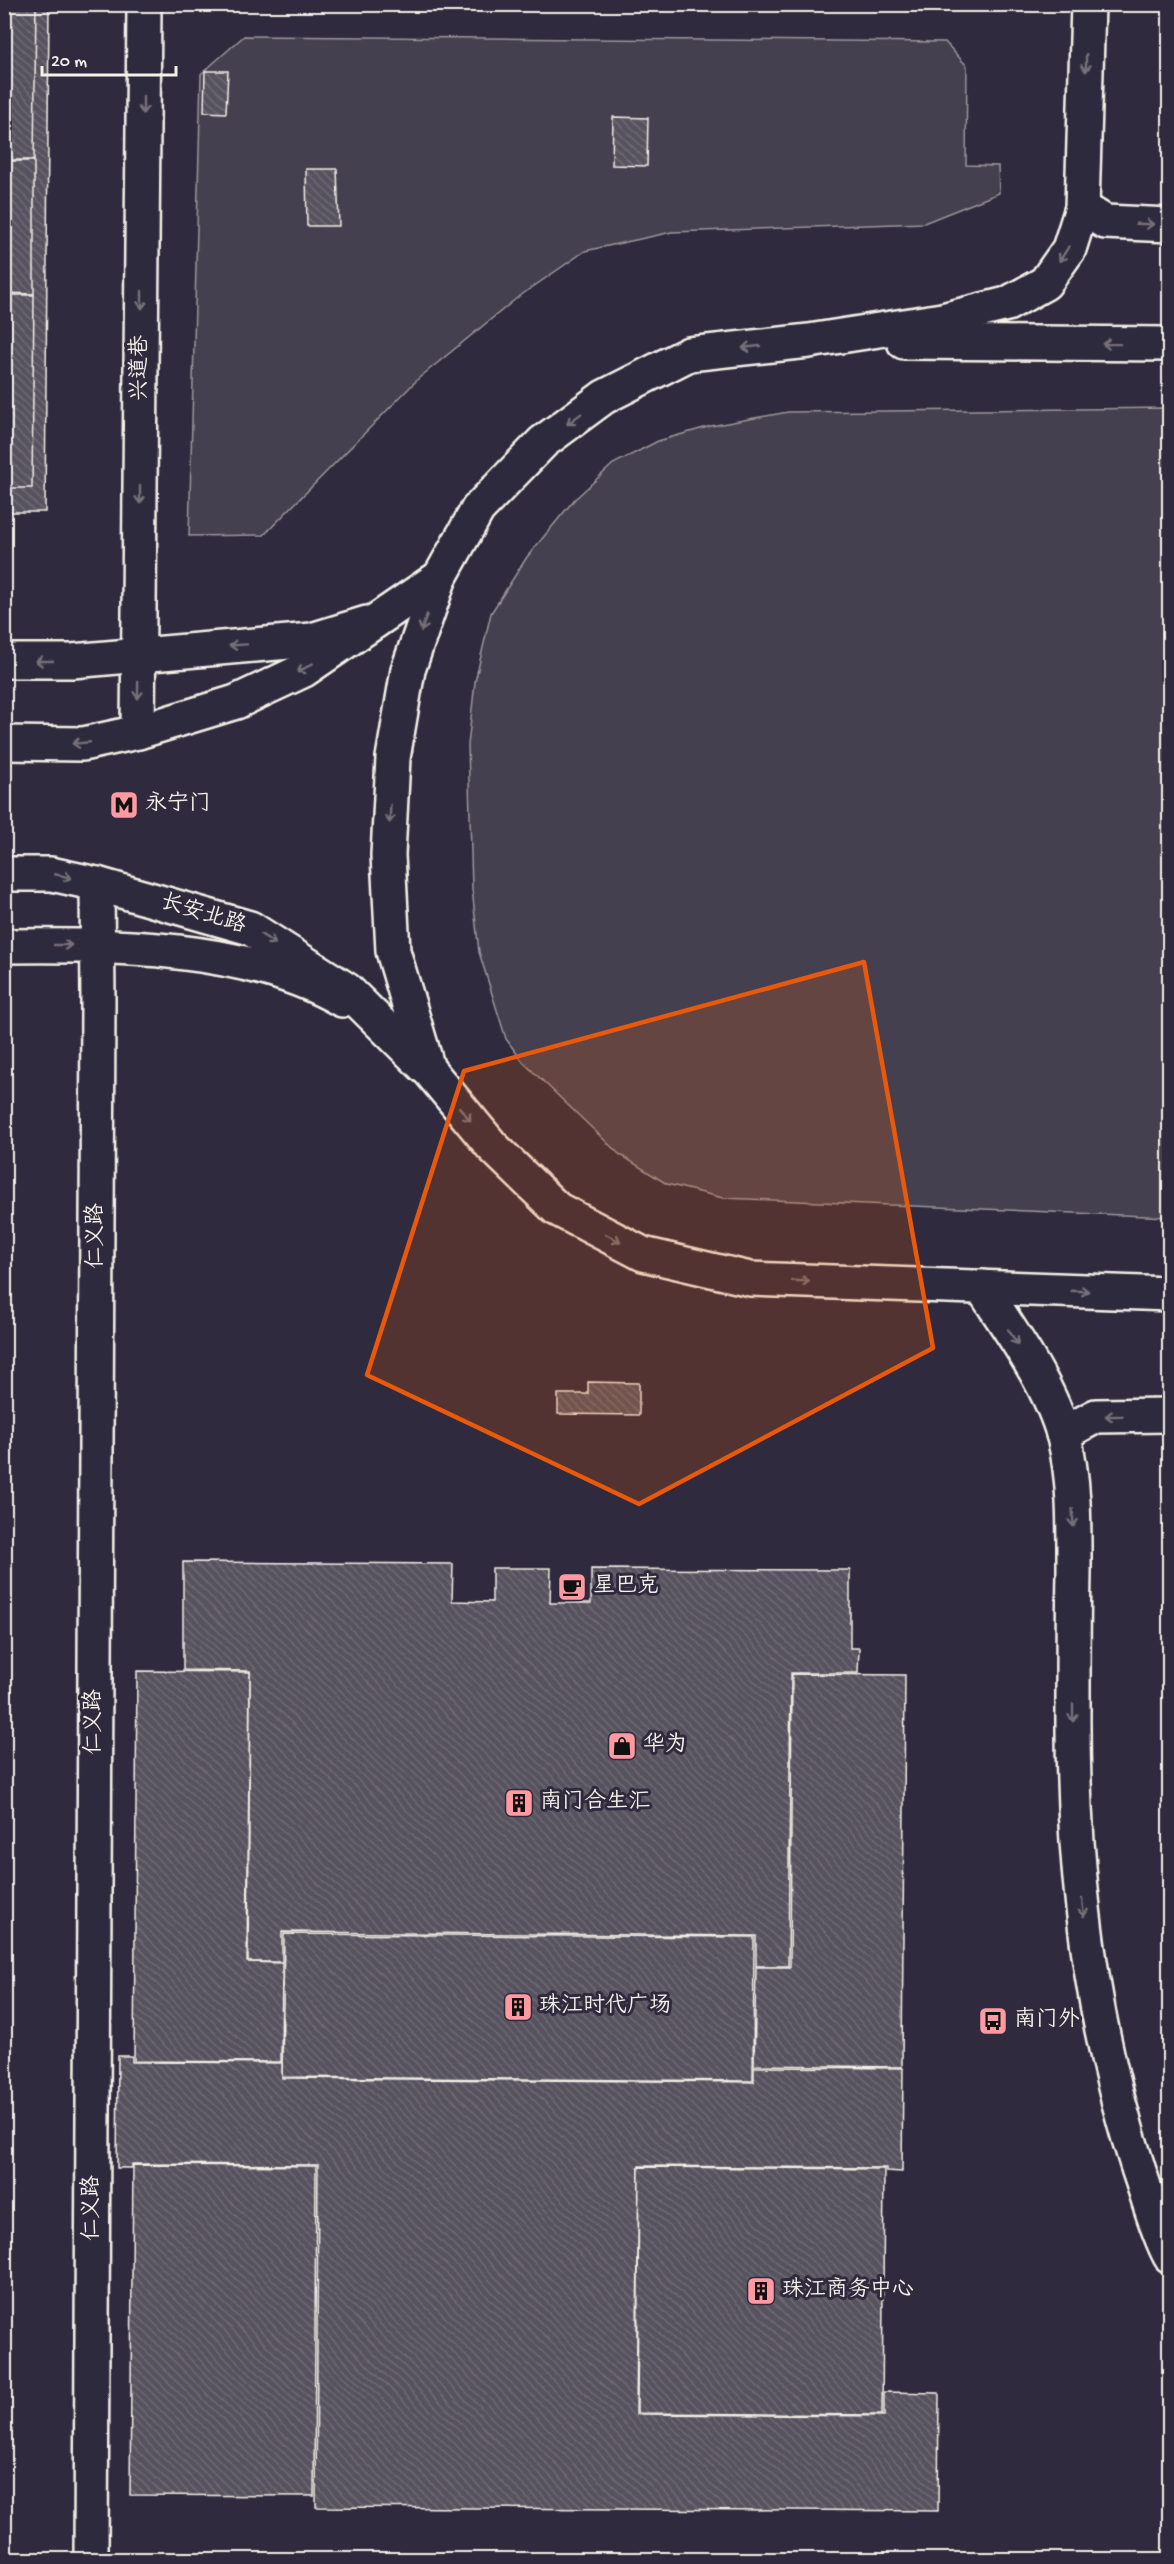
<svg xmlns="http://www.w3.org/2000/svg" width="1174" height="2564" font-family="'Gochi Hand','LXGW WenKai TC',sans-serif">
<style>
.green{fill:#454050;stroke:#9c989c;stroke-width:1.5}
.building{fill:url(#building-back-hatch);stroke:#f4f1e8;stroke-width:1.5}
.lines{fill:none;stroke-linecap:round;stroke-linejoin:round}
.minor-casing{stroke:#f4f1e8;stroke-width:38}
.tertiary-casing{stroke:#f4f1e8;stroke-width:38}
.primary-casing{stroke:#f4f1e8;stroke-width:38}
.minor{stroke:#2f2a3d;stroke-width:33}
.tertiary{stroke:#2f2a3d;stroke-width:33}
.primary{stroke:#2f2a3d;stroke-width:33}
.oneway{stroke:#747079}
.marked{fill:#e8590c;fill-opacity:0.2;stroke:#e8590c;stroke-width:4.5;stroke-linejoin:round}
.labels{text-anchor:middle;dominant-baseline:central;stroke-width:6;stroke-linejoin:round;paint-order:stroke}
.street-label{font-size:22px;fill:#f4f1e8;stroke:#2f2a3d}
.poi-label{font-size:22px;fill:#f4f1e8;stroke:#2f2a3d;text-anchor:start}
</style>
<defs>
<pattern id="building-back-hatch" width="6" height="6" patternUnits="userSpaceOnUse" patternTransform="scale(1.5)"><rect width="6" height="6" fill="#56525f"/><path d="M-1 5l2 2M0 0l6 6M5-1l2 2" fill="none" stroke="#6f6b76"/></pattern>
</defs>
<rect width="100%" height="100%" fill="#2f2a3d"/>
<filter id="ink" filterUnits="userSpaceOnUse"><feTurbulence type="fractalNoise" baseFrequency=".0167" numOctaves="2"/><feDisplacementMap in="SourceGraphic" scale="12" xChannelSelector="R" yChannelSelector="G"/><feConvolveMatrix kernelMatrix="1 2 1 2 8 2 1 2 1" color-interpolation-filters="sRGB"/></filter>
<g filter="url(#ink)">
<g class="green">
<polygon points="244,36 945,42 967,66 966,165 998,166 999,193 924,223 672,232 585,251 517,298 419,378 264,535 189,536 201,74"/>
<polygon points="1169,408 1169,1217 723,1198 667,1184 619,1154 523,1062 506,1039 479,952 472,889 468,745 475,682 491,613 527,557 574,500 613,464 658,441 711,426 788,412"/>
</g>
<g class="building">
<polygon points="4,4 49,4 45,512 4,512"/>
<polygon points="4,4 36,4 34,160 4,160"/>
<polygon points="205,71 228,71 226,113 204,112"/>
<polygon points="613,117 648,118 647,166 612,165"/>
<polygon points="4,161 34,161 34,294 4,293"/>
<polygon points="306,169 337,169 339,226 307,226"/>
<polygon points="4,295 34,295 32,488 4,488"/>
<polygon points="588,1382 639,1383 639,1415 558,1414 558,1394 588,1394"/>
<polygon points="183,1562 453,1564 452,1601 492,1602 492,1568 551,1568 550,1603 591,1603 591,1569 850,1570 850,1648 859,1648 858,1673 791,1673 788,1966 756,1966 756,1936 282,1932 282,1962 248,1962 250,1671 183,1670"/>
<polygon points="137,1671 250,1672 247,1962 282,1963 281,2062 134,2061"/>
<polygon points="792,1674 905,1675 902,2067 754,2065 756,1967 790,1967"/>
<polygon points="284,1934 754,1937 753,2081 282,2077"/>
<polygon points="118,2056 132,2056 132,2062 282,2063 282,2078 754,2082 754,2067 903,2068 902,2172 886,2171 886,2168 639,2166 636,2414 884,2416 884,2392 939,2393 938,2511 316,2507 318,2165 132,2164 132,2168 117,2168"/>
<polygon points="133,2165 316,2166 314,2496 130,2495"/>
<polygon points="639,2167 884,2169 882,2415 637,2413"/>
</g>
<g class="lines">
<g class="minor-casing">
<g id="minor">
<polyline points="4,661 72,661 312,640 367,623"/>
<polyline points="138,732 144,4"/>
<path d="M4 946C112 945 247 945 342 1000"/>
</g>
</g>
<g class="tertiary-casing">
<polyline id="tertiary" points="91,2560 98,1002 97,884"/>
</g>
<g class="primary-casing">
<g id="primary">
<polyline points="1088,4 1082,208 1069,249 1045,283 1007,304 942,320 809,341 689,354 604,397 543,442 478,509 440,577 408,670 393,758 388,855 393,951 428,1069 492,1146 557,1209 643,1254 750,1279 1170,1294"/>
<polyline points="1082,208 1105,222 1170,225"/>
<polyline points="904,342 1170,344"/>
<polyline points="4,743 83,744 138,732 236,702 304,670 440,577"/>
<polyline points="4,874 51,874 97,884 250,928 347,990 425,1067"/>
<path d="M982 1287C1011 1332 1050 1385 1064 1437 1075 1481 1074 1527 1074 1573 1073 1618 1073 1663 1073 1709 1072 1865 1090 2022 1139 2171 1149 2199 1156 2230 1170 2256"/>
<polyline points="1063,1434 1096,1416 1170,1415"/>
</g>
</g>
<use href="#minor" class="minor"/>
<use href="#tertiary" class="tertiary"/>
<use href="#primary" class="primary"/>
</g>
<defs><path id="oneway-shaft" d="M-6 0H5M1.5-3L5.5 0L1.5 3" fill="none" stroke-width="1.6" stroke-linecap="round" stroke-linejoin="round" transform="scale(1.5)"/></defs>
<g class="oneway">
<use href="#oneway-shaft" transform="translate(1086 63) rotate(91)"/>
<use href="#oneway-shaft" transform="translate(143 105) rotate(90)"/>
<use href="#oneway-shaft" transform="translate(1145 224) rotate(2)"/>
<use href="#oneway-shaft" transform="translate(1064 254) rotate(122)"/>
<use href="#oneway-shaft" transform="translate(142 300) rotate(90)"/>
<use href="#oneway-shaft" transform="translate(1111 344) rotate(-179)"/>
<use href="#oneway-shaft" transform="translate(751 347) rotate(174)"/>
<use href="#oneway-shaft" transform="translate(574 419) rotate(143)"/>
<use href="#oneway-shaft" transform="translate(140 495) rotate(90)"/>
<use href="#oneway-shaft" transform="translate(424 623) rotate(109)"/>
<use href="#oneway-shaft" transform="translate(238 645) rotate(176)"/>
<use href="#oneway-shaft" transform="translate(44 661) rotate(-180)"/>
<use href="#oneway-shaft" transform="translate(305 668) rotate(150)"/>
<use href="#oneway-shaft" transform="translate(138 690) rotate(91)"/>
<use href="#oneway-shaft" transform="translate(81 743) rotate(175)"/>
<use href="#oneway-shaft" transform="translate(390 814) rotate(93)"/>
<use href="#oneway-shaft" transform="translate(63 876) rotate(13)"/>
<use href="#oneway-shaft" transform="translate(268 939) rotate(33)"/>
<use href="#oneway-shaft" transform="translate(63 945)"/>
<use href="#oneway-shaft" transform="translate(465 1114) rotate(50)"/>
<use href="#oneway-shaft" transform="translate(613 1238) rotate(28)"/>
<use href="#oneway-shaft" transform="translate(801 1281) rotate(2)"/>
<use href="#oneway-shaft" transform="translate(1080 1291) rotate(2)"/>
<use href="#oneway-shaft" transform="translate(1013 1337) rotate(57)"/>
<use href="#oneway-shaft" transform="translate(1114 1416) rotate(179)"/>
<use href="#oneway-shaft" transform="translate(1073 1518) rotate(87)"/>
<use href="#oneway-shaft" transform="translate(1073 1713) rotate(90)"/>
<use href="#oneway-shaft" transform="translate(1083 1908) rotate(84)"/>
</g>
</g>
<path class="marked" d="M864 962 933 1348 639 1504 367 1375 464 1071Z"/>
<defs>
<g id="metro-square" transform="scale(1.5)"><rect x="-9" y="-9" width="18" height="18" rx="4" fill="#ff9aa2" stroke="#2f2a3d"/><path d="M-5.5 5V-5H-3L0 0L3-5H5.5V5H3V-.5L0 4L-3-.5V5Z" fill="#111"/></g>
<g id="cafe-square" transform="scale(1.5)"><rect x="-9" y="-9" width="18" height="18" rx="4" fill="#ff9aa2" stroke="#2f2a3d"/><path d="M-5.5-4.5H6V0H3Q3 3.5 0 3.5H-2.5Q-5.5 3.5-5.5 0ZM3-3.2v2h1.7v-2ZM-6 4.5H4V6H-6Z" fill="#111"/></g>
<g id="shop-square" transform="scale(1.5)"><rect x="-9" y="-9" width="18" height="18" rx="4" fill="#ff9aa2" stroke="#2f2a3d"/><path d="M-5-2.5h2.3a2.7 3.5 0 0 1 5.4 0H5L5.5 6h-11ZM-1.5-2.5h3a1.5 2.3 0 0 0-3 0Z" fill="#111"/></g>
<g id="building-square" transform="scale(1.5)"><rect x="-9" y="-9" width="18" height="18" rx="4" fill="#ff9aa2" stroke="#2f2a3d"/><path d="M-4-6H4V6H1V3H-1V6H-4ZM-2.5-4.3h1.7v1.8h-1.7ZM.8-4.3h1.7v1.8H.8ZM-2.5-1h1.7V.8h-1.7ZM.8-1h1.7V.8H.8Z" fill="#111"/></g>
<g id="bus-square" transform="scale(1.5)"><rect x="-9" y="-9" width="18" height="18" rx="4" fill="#ff9aa2" stroke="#2f2a3d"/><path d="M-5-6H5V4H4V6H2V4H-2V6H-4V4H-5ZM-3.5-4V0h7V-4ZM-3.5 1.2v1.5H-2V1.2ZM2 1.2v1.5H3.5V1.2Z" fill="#111"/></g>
</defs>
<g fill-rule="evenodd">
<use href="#metro-square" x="124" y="805"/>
<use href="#cafe-square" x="572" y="1587"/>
<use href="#shop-square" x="622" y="1746"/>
<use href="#building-square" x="519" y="1803"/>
<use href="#building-square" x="518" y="2007"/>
<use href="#bus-square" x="993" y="2021"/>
<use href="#building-square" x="761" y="2291"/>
</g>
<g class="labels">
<g class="street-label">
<text transform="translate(141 368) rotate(-90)">兴道巷</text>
<text transform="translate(203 915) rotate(17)">长安北路</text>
<text transform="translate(97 1236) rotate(-90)">仁义路</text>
<text transform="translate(95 1722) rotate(-90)">仁义路</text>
<text transform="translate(93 2208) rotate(-90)">仁义路</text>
</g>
<g class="poi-label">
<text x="145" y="805">永宁门</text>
<text x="593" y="1587">星巴克</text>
<text x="643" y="1746">华为</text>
<text x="540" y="1803">南门合生汇</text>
<text x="539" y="2007">珠江时代广场</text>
<text x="1014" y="2021">南门外</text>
<text x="782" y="2291">珠江商务中心</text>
</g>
</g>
<rect width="1174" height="2564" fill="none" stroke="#2f2a3d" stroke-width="24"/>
<rect x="12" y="12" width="1150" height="2540" fill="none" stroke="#f4f1e8" stroke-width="2" filter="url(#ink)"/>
<path d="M42 66v9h134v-9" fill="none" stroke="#f4f1e8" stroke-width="3"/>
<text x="51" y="66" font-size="18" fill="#f4f1e8" stroke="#2f2a3d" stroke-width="4.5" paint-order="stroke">20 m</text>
</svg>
